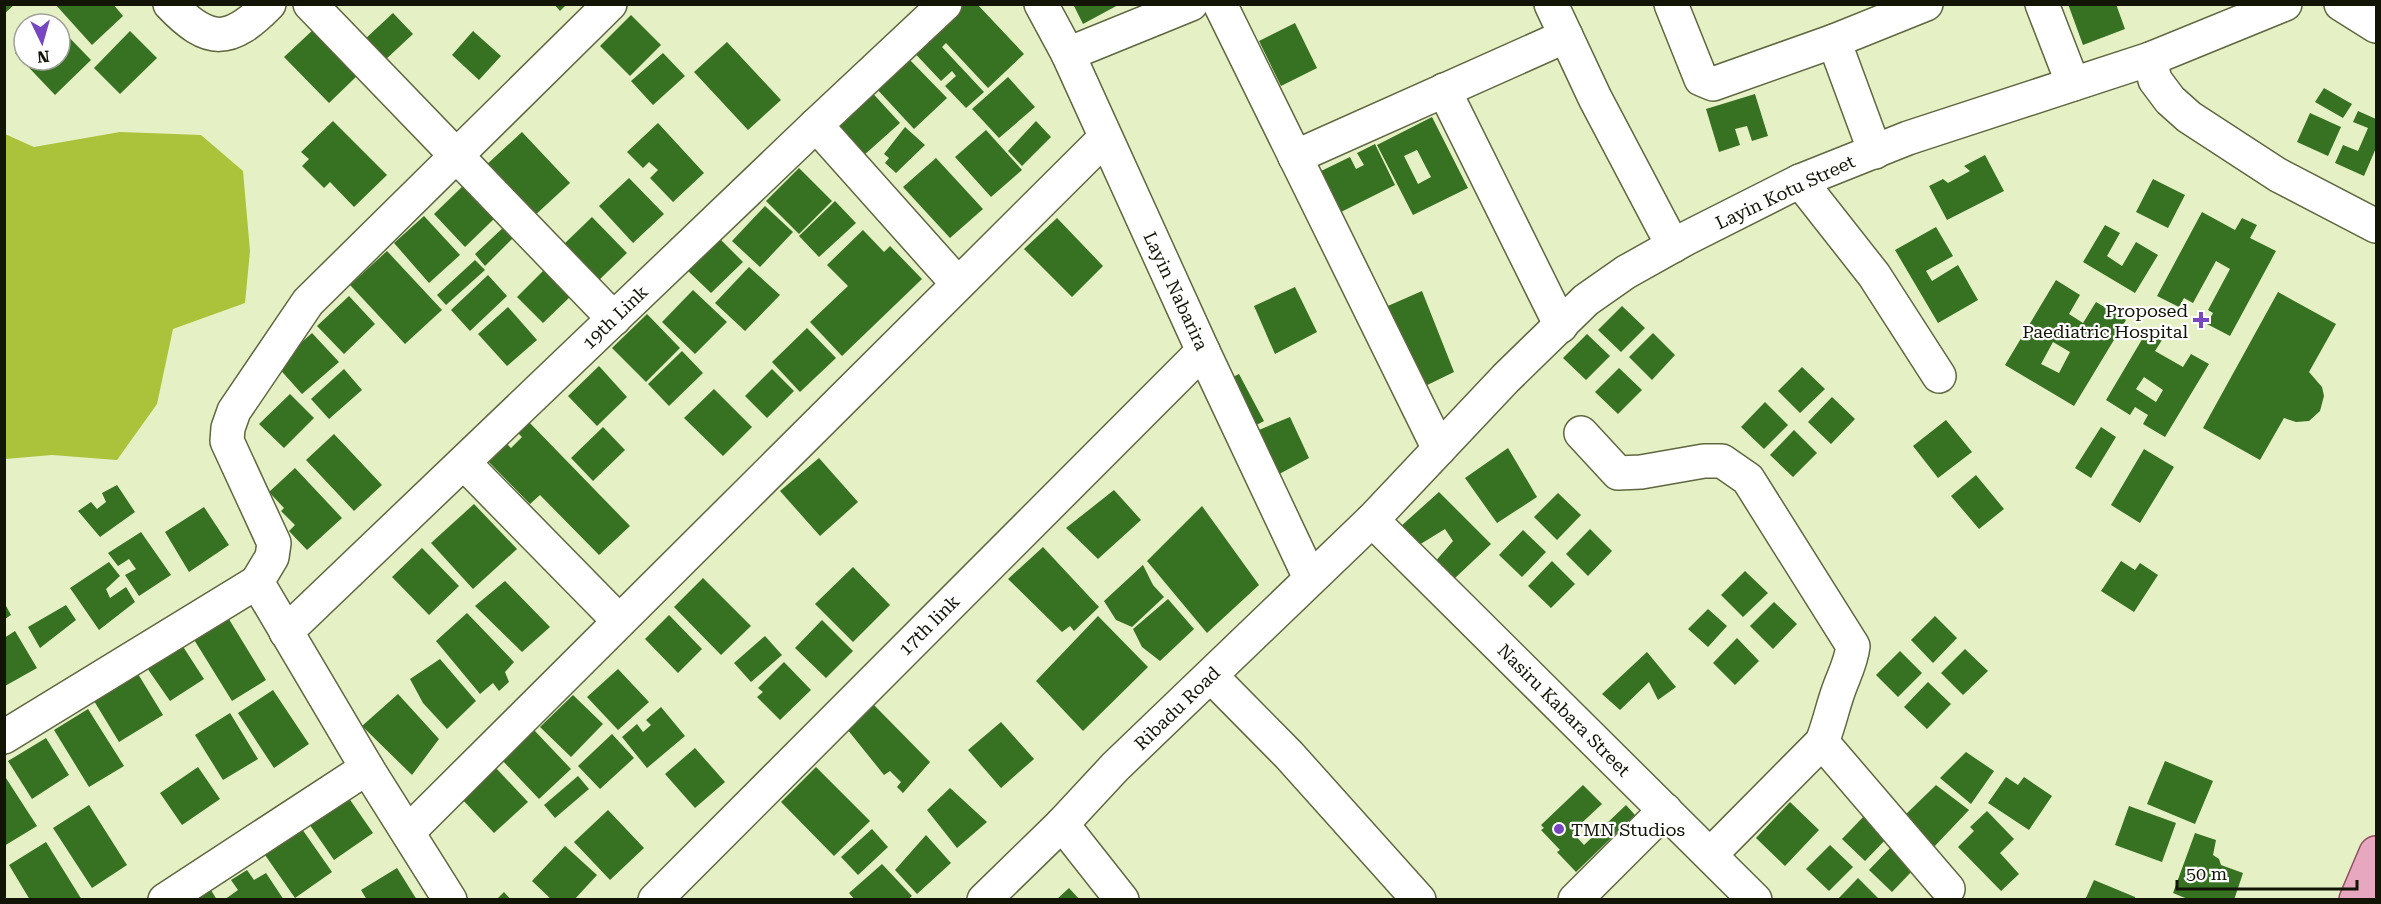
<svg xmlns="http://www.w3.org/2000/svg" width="2381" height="904" font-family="'Roboto Serif',serif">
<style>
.water{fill:#abc23b}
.building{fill:#377122;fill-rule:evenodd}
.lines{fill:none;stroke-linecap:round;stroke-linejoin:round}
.minor-casing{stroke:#5e6740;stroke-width:36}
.major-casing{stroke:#924e62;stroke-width:36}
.minor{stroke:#fff;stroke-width:33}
.major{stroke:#e7a7be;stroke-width:33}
.poi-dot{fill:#7747bf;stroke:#fff;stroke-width:2}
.labels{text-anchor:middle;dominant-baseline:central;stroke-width:4.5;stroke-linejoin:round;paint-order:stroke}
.street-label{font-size:18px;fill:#121506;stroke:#fff}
.poi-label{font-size:18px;fill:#121506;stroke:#fff;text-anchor:end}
</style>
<rect width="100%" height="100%" fill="#e6f0c5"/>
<polygon class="water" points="120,132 201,135 243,171 250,251 245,303 173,329 157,404 117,460 52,455 5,459 5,134 34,147"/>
<g class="building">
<polygon points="4,4 15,4 4,14"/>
<polygon points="55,4 113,4 123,16 92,45"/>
<polygon points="554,4 567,4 560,11"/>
<polygon points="953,4 977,4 1024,54 988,88 946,43 942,47 984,92 966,108 945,86 956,76 952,71 941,81 908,46"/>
<polygon points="1073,4 1120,4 1083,24"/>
<polygon points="2068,4 2116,4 2125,29 2083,45"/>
<polygon points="393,13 413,34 384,61 364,40"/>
<polygon points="631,15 661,45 630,76 600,46"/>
<polygon points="1295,23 1317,68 1281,86 1259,41"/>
<polygon points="60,28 91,60 55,95 15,53 24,44 24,60 60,60"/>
<polygon points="315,28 359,74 329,103 284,57"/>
<polygon points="130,31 157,58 120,94 94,68"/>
<polygon points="473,31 501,56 479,80 452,55"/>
<polygon points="727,42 781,100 748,130 694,72"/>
<polygon points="663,53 685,76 653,105 631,81"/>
<polygon points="907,57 947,98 914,129 875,87"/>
<polygon points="1008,77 1035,107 999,138 972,109"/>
<polygon points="866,86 900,123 863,156 829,120"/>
<polygon points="2324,88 2352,104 2343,118 2315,102"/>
<polygon points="1755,94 1768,136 1752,141 1747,126 1735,129 1740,145 1719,152 1706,109"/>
<polygon points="2358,111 2376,119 2376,148 2364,176 2335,163 2343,145 2358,151 2368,128 2353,122"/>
<polygon points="2310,113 2341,127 2328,156 2297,142"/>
<path d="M1432 117 1468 188 1413 215 1377 145ZM1417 150 1431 177 1418 184 1404 156Z"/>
<polygon points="333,121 387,175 354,207 330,182 324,188 302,166 309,159 301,152"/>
<polygon points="1036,121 1051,137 1022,166 1008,151"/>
<polygon points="658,123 704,173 673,202 650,178 658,170 649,162 643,168 627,152"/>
<polygon points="905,127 925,145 896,173 885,163 889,158 884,154"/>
<polygon points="986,130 1022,170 991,197 955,157"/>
<polygon points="522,132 570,183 532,218 484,167"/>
<polygon points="1375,144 1395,185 1339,213 1319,172 1350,157 1356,169 1364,165 1357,153"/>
<polygon points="1985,155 2004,191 1947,220 1929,186 1943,179 1948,183 1970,171 1964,166"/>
<polygon points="936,158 983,209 950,238 903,187"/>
<polygon points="799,168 832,201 799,234 766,201"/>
<polygon points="629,178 664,214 633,243 599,206"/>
<polygon points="2153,179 2185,195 2168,228 2136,212"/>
<polygon points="466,183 497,216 465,247 434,214"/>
<polygon points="835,201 856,223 819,257 799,236"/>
<polygon points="765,206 793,232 760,267 732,241"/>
<polygon points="2202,212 2235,230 2242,218 2257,225 2250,238 2276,251 2230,336 2207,324 2213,313 2208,310 2230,269 2216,261 2193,303 2184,298 2179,307 2157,296"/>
<polygon points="424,216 460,255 429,283 394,243"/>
<polygon points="592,217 627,253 597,282 562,246"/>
<polygon points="1057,218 1103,266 1072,297 1024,249"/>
<polygon points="506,225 516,235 485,266 475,254"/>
<polygon points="2105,225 2120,233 2107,256 2122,266 2136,242 2158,255 2135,293 2083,262"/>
<polygon points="1936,227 1953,256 1926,271 1932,281 1958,265 1978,300 1938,323 1895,250"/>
<polygon points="863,230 884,252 890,246 922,279 842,356 810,322 848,286 827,265"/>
<polygon points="719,238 743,262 711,293 687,270"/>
<polygon points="387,251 442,310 405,344 350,285"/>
<polygon points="475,260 485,270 446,305 437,295"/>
<polygon points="547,267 573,294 543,323 517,297"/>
<polygon points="749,267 780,295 745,331 715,303"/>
<polygon points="488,275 507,296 470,331 451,310"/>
<path d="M2056 280 2080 295 2069 314 2083 323 2096 302 2126 320 2074 406 2005 365ZM2053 342 2070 352 2059 373 2041 364Z"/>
<polygon points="1295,287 1317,332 1275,354 1254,306"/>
<polygon points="693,290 727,322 695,354 662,322"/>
<polygon points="1422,291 1454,372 1417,390 1381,309"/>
<polygon points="2278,292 2336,324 2309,372 2322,387 2324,396 2320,411 2309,421 2296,422 2284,418 2260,460 2203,428"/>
<polygon points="349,296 375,324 344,354 317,326"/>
<polygon points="1622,306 1645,328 1621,352 1598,330"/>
<polygon points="508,307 537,340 507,366 478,334"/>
<polygon points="647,314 680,348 646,382 612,348"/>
<polygon points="807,328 836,358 800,392 772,362"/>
<path d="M2147 331 2162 340 2155 351 2183 367 2191 354 2209 364 2165 437 2143 424 2148 415 2135 407 2130 415 2106 400ZM2144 377 2163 390 2156 402 2136 389Z"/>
<polygon points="312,333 339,362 302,394 276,365"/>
<polygon points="1653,333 1675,355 1652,380 1629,357"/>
<polygon points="1587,334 1610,356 1586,380 1563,358"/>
<polygon points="682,351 703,373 669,406 648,384"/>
<polygon points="599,366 627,397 597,426 568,396"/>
<polygon points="1802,367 1825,389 1800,413 1778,391"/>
<polygon points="1619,368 1642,390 1618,414 1595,392"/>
<polygon points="344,369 362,390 329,419 311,399"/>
<polygon points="772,369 794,391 767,418 745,396"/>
<polygon points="1239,374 1264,421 1247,430 1221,383"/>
<polygon points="714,389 752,427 723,456 684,418"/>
<polygon points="290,394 314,418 284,448 259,424"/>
<polygon points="1832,397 1855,419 1831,444 1808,422"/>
<polygon points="1765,402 1788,425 1764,449 1741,427"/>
<polygon points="1290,417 1309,458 1268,480 1247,435"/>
<polygon points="526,419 630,526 599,555 540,495 530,504 482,455 500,437 511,448 522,437 515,430"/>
<polygon points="1946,420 1972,452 1938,478 1913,446"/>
<polygon points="603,427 625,450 593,481 571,458"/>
<polygon points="2101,427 2116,437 2091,478 2075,468"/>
<polygon points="1794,430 1817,453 1793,477 1770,455"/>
<polygon points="334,434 382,485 354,511 306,460"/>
<polygon points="1508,448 1537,497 1497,523 1465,478"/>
<polygon points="2144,449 2174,467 2140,523 2111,505"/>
<polygon points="819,458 858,502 820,536 780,491"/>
<polygon points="295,468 342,518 307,550 289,531 295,525 281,511 284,508 269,492"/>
<polygon points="1976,475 2004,509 1979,529 1951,496"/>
<polygon points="117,485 135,512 100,537 78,511 91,502 97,509 106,502 102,493"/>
<polygon points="1114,490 1141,520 1098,559 1066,528"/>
<polygon points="1439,492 1491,544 1454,579 1434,563 1453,541 1445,529 1419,545 1400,527"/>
<polygon points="1558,493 1581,515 1557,540 1534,517"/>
<polygon points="474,504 517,549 473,589 431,543"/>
<polygon points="1202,506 1259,585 1207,633 1147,561"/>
<polygon points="204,507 229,545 189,572 165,532"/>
<polygon points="1590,529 1612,551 1588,576 1566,554"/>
<polygon points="1523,530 1546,552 1522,577 1499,555"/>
<polygon points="141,532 171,575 139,596 125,575 136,569 129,559 118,566 108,553"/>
<polygon points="1043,547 1099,607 1074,631 1070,626 1062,632 1008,579"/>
<polygon points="422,548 459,586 429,615 392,577"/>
<polygon points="1552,561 1575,584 1551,608 1528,586"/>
<polygon points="2121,561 2135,570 2140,563 2158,575 2134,612 2101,591"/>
<polygon points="109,562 120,576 106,589 110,598 126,587 135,602 99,630 70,588"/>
<polygon points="1143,565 1153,585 1164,597 1132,627 1116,620 1104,601"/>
<polygon points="853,567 890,605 853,642 815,604"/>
<polygon points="1745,571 1768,593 1743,617 1721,595"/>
<polygon points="703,578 751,626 721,655 674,607"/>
<polygon points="505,581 550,627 522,652 475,606"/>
<polygon points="1168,599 1194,629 1160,661 1142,647 1133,629"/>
<polygon points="1774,602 1797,624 1773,649 1750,626"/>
<polygon points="5,604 11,615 5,619"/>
<polygon points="66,605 76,620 40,648 28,627"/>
<polygon points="1708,609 1727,626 1708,647 1688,629"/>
<polygon points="467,613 514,662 505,672 509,682 499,691 493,683 480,694 436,641"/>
<polygon points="669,615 702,649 678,673 645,639"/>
<polygon points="227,616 266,680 232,701 193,638"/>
<polygon points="1098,616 1148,667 1083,731 1036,681"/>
<polygon points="1935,616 1957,638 1933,663 1911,640"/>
<polygon points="822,620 853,651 826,678 795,648"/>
<polygon points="15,631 37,668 5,686 4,638"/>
<polygon points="765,636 782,655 751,682 734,663"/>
<polygon points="1737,638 1759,661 1735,685 1713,663"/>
<polygon points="180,642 204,679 170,701 145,665"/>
<polygon points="1965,649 1988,671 1963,695 1941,673"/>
<polygon points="1900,651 1922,673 1898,697 1876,675"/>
<polygon points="1647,652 1676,687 1658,700 1649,682 1620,710 1602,694"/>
<polygon points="440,659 476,701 447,729 423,703 410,679"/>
<polygon points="784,662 811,690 780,720 757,697 763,692 758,688"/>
<polygon points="135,669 163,715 119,742 91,696"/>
<polygon points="618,669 649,702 618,730 587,697"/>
<polygon points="1928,682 1951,704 1927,729 1904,707"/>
<polygon points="273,690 309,744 274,768 238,713"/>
<polygon points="398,694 439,739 412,775 362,726"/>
<polygon points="573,695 603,724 571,757 540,727"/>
<polygon points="872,703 930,762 903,793 897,787 901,782 890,771 884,775 847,729"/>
<polygon points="661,707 685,736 647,768 622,737 637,724 643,732 651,725 646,720"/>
<polygon points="88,709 124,766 89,787 54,730"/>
<polygon points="230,713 258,759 223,780 195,735"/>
<polygon points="1001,722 1034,759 1001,788 968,750"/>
<polygon points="533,729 571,769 539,799 501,759"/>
<polygon points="612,734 634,758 600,789 578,766"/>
<polygon points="46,738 69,775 32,799 8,761"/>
<polygon points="695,748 725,782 695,808 665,774"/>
<polygon points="1966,752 1994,771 1971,804 1940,778"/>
<polygon points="2165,761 2213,781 2195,824 2147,804"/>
<polygon points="198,767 220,799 182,825 160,793"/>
<polygon points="495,767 528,802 494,833 461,798"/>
<polygon points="816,767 870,821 834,856 781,802"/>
<polygon points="4,775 37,826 4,846"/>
<polygon points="578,776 589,789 555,818 544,805"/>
<polygon points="2006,777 2018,785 2024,777 2052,796 2029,830 1988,803"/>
<polygon points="1583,785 1602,804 1572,832 1584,845 1626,805 1635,815 1576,872 1557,852 1560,850 1541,830 1544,828 1541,825"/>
<polygon points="1936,785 1969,810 1932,849 1902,818"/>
<polygon points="950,788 987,822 957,848 927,810"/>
<polygon points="346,794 373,833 334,860 307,821"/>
<polygon points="1790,802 1819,830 1785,866 1756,838"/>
<polygon points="89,805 127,865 92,888 53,828"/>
<polygon points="2129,806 2176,823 2162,862 2115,845"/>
<polygon points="608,810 644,848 610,880 574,842"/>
<polygon points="1987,811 2014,839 2000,853 2019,874 2001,891 1958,847 1974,831 1970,827"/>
<polygon points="1866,814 1889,836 1865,861 1842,839"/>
<polygon points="302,829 332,872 295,898 265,855"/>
<polygon points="872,829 888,847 858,875 841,857"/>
<polygon points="2195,833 2216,840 2213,855 2219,859 2221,865 2243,873 2234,900 2190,900 2173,893"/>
<polygon points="926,835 951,863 917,894 895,870"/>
<polygon points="46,842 82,900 30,900 9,865"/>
<polygon points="1830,845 1853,867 1829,891 1806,869"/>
<polygon points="1893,845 1916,867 1892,892 1869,870"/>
<polygon points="565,846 597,875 574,900 552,900 532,881"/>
<polygon points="882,864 912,896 907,900 855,900 849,893"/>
<polygon points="397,868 417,900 367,900 361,890"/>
<polygon points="247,870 254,880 266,873 284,900 224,900 238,890 231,880"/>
<polygon points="1858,878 1880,900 1837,900"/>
<polygon points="2094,880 2135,897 2134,900 2085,900"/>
<polygon points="1069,888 1080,900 1056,900"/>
<polygon points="211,890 217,900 197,900"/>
<polygon points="504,892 511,900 496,900"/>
</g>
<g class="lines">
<g class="minor-casing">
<g id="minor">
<path d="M170 4C209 45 230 44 269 4"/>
<polyline points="310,4 614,319"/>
<polyline points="1041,4 1068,54 1203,351 1310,578"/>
<polyline points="1220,4 1439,449"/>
<polyline points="1551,4 1595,98 1673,246"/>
<polyline points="1671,4 1701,79 1713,84 1834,41 1926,4"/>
<polyline points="2042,4 2073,84"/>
<polyline points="2341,4 2376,26"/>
<polyline points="1834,41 1875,152"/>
<polyline points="1068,54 1191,4"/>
<polyline points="2150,59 2155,80 2170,100 2189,117 2278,175 2376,226"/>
<polyline points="1444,90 1561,326"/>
<polyline points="816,125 958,284"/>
<polyline points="1295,157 1566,36"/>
<polyline points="1800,181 1874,275 1939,376"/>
<path d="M1581 433 1618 473 1641 472 1704 461H1722L1748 479 1853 646C1851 663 1843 677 1838 692 1832 709 1829 725 1822 742L1710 855"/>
<polyline points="464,463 619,621"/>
<polyline points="1372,520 1755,900"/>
<polyline points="286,632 816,125 945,4"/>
<polyline points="1211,676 1289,755 1419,900"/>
<polyline points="4,737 257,582"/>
<polyline points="1822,742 1948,889"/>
<polyline points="367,768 257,582 272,557 274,543 227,441 228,428 234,411 308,302 610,4"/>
<polyline points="1062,824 1122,900"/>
<polyline points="408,832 1105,138"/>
<polyline points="165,900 367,768 450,900"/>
<polyline points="655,900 1203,351"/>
<polyline points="984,900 1062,824 1115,767 1372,520 1506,378 1586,300 1626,272 1685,239 1800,181 1908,138 2150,59 2285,4"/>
<polyline points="1575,900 1665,810"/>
</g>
</g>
<g class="major-casing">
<polyline id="major" points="2356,900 2376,853"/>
</g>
<use href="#minor" class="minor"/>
<use href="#major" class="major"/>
</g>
<g class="poi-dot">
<path d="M2198 311h6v6h6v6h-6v6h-6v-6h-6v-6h6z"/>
<circle cx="1559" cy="829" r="6"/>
</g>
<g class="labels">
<g class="street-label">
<text transform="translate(1785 192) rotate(-25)">Layin Kotu Street</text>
<text transform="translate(1176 291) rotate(65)">Layin Nabarira</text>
<text transform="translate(615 317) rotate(-44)">19th Link</text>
<text transform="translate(929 625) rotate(-45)">17th link</text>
<text transform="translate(1177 708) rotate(-44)">Ribadu Road</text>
<text transform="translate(1564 710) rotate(45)">Nasiru Kabara Street</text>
</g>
<g class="poi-label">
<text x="2188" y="310">Proposed<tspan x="2188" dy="21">Paediatric Hospital</tspan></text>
<text x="1571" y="829" text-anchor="start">TMN Studios</text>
</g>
</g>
<rect width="2381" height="904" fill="none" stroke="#121506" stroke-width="12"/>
<g transform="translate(42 42) rotate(175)"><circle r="28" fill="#ffffff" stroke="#a0a19b" stroke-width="1.5"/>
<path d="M0-4.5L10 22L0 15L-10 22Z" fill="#7747bf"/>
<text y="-9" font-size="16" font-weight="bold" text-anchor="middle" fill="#121506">N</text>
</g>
<path d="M2177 880v9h180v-9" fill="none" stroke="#121506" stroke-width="3"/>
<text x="2186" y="880" font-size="18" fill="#121506" stroke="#ffffff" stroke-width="4.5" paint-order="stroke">50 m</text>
</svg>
